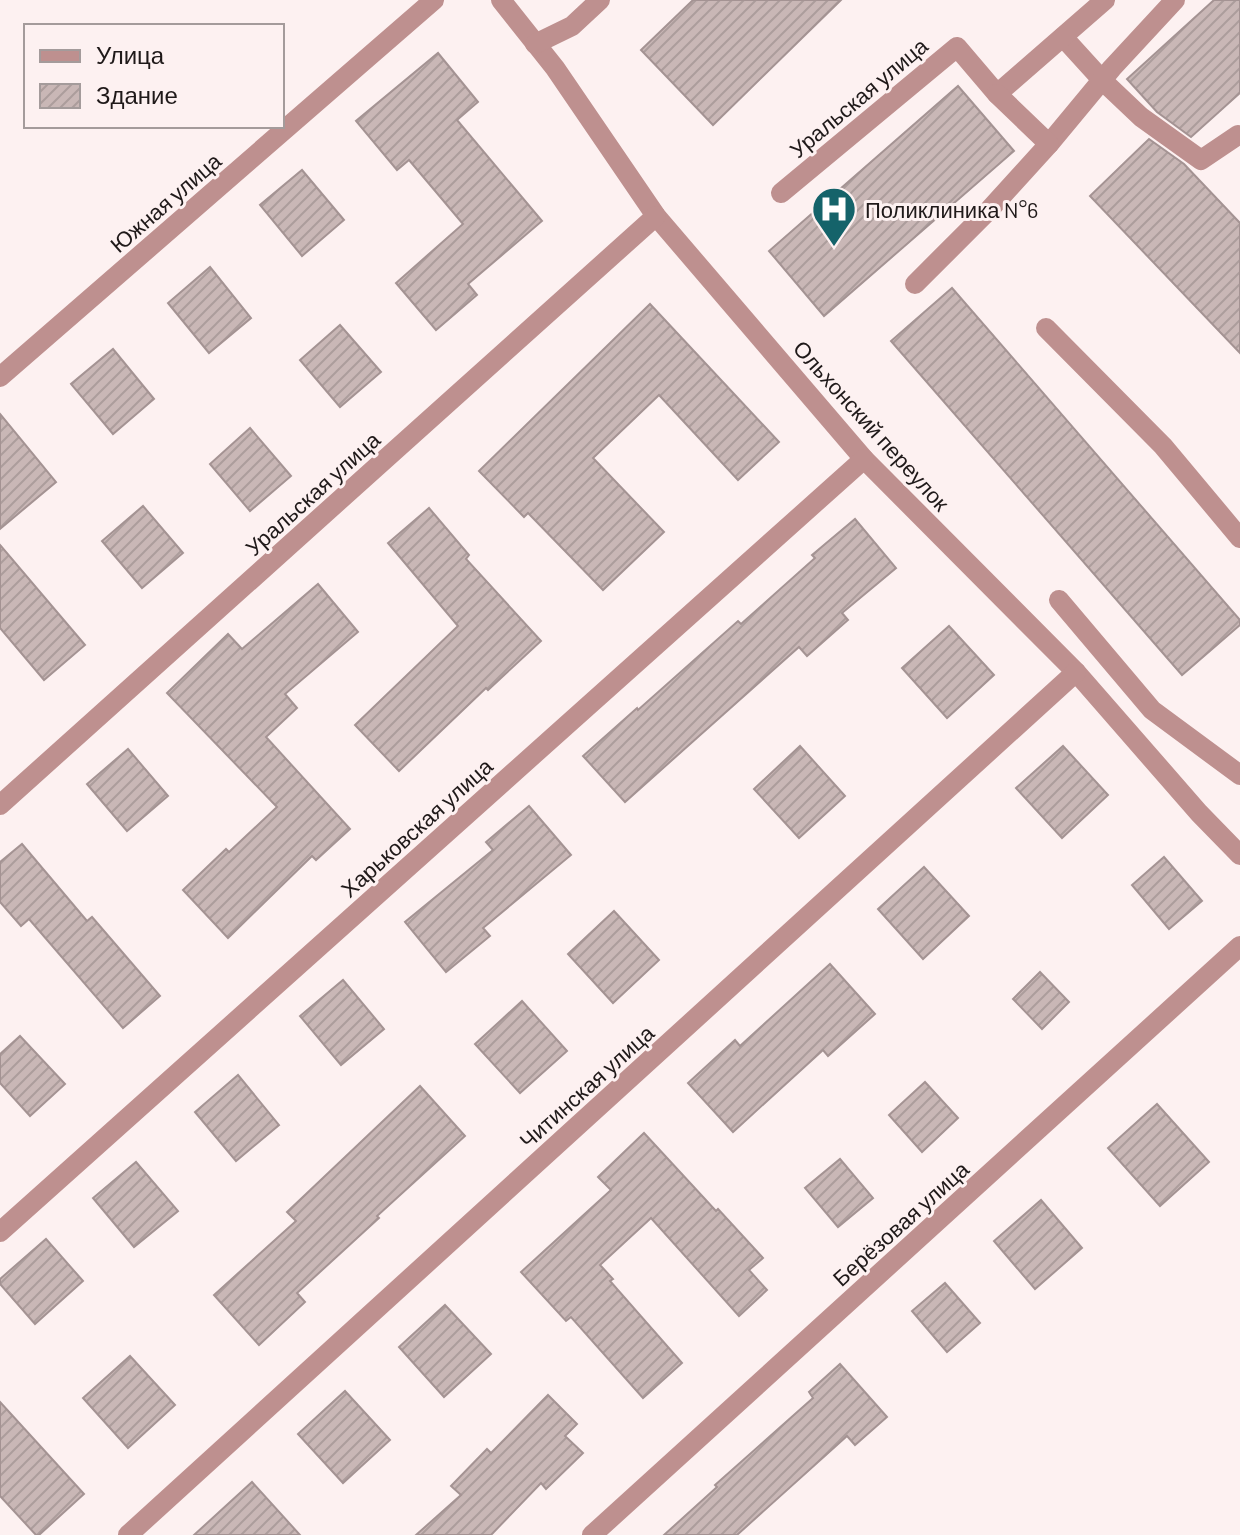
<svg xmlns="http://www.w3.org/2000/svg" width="1240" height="1535" font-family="Barlow,sans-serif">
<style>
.building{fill:url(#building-hatch);stroke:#a49393;stroke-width:2}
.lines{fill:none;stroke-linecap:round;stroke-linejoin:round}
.minor{stroke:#be908f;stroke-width:20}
.labels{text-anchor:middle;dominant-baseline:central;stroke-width:6;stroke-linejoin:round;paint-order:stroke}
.street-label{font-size:22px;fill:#1f1919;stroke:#fdf1f1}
.poi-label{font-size:22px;fill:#1f1919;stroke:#fdf1f1;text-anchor:start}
</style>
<defs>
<pattern id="building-hatch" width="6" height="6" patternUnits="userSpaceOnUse" patternTransform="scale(2)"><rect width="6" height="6" fill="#c9b7b6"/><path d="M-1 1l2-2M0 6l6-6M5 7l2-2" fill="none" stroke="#ac9d9c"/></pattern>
</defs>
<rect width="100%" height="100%" fill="#fdf1f1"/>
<g class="building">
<polygon points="693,0 841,0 713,125 641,50"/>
<polygon points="1214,0 1240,0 1240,93 1191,137 1157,112 1127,79"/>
<polygon points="438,53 478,102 457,120 542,221 468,284 477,295 436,330 396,283 463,224 409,160 397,170 356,121"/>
<polygon points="958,86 1014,151 824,316 769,251"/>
<polygon points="1149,139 1184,164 1240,223 1240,353 1090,196"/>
<polygon points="302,170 344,220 302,256 260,205"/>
<polygon points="210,267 251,318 209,353 168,303"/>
<polygon points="952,288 1240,620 1240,625 1182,675 891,341"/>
<polygon points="650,304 779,442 738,480 659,395 593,458 664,532 603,590 528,513 524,517 479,471"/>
<polygon points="340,325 381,372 340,407 300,360"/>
<polygon points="113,349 154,399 113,434 71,384"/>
<polygon points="0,414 56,482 0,529"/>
<polygon points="250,428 291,476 250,511 210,464"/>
<polygon points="143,506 183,553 142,588 102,541"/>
<polygon points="429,508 469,555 466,559 541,641 488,690 486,688 399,771 355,725 458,626 388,543"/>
<polygon points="855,519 896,568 842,613 848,620 807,656 799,647 625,802 583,756 637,708 638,710 738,621 741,624 815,558 812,555"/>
<polygon points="0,545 85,645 44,680 0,628"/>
<polygon points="318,584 358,632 285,694 297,708 266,737 350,829 316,860 312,856 228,938 183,890 226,849 229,852 277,807 167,693 228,634 242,649"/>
<polygon points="949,626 994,675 947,718 902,668"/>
<polygon points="800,746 845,796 799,838 754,789"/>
<polygon points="1063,746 1108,795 1062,838 1016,788"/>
<polygon points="128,749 168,796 127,831 87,784"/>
<polygon points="529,806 571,855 483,928 490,936 446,972 405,922 493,850 486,842"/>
<polygon points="22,844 87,921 92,917 160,996 123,1028 29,919 21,926 0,902 0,862"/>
<polygon points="1164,857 1202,901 1169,929 1132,885"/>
<polygon points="924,867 969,916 923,959 878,909"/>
<polygon points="614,911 659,960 613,1003 568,954"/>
<polygon points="830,964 875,1014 828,1056 823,1050 733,1132 688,1083 735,1040 740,1046"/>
<polygon points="1040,972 1069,1002 1042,1029 1013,999"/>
<polygon points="343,980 384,1029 341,1065 300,1016"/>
<polygon points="522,1001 567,1051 520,1093 475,1044"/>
<polygon points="20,1036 65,1084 30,1116 0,1083 0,1054"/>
<polygon points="238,1075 279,1125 236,1161 195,1112"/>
<polygon points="925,1082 958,1118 922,1152 889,1115"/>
<polygon points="420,1086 465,1136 377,1216 379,1218 297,1293 305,1302 259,1345 214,1295 296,1221 287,1212"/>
<polygon points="1157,1104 1209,1162 1160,1206 1108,1148"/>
<polygon points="644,1133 716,1211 718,1209 763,1258 749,1270 767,1290 739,1316 651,1218 600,1265 613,1279 610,1281 682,1363 643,1398 571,1317 566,1321 521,1272 611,1190 598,1177"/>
<polygon points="840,1159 873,1198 838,1227 805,1188"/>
<polygon points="136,1162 178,1211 134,1247 93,1198"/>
<polygon points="1041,1200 1082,1248 1035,1289 994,1241"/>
<polygon points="46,1239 83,1281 35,1324 0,1284 0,1279"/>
<polygon points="945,1283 980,1323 947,1352 912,1311"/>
<polygon points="445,1305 491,1354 444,1397 399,1347"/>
<polygon points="130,1356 175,1405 128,1448 83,1398"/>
<polygon points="840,1364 887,1417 855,1445 847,1436 737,1535 664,1535 717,1487 715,1485 813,1398 809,1392"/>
<polygon points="345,1391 390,1440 343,1483 298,1434"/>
<polygon points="548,1395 577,1424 565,1436 583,1453 546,1489 541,1483 491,1535 416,1535 461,1495 451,1486 487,1449 491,1453"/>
<polygon points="0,1402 84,1494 39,1535 36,1535 0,1496"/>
<polygon points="252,1482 300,1535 194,1535"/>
</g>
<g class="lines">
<g class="minor">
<polyline points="501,0 555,68 656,216 864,459 1076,672 1199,813 1240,855"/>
<polyline points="1063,37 1103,81 1141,117 1201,160 1238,135"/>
<polyline points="535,44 572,26 600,0"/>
<polyline points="1049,144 1112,68 1175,0"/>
<polyline points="781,193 957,47 997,94 1105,0"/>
<polyline points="915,284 990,209 1049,144 997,94"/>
<polyline points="1046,328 1163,446 1240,538"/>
<polyline points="0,377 434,0"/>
<polyline points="1059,600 1152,710 1240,775"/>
<polyline points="0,805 656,216"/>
<polyline points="0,1232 864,459"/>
<polyline points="128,1535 1076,672"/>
<polyline points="592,1535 1240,946"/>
</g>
</g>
<defs>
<g id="hospital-pin" transform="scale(2.3)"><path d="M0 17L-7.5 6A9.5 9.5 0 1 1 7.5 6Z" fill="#15636a" stroke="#fdf1f1"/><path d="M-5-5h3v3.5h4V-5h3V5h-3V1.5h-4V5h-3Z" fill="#fff"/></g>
</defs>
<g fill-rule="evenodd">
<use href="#hospital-pin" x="834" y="209"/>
</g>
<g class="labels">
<g class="street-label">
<text transform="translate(858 97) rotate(-40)">Уральская улица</text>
<text transform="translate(165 202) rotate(-41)">Южная улица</text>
<text transform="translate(872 425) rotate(48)">Ольхонский переулок</text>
<text transform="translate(312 493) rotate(-42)">Уральская улица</text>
<text transform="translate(416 827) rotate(-42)">Харьковская улица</text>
<text transform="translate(586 1086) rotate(-42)">Читинская улица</text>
<text transform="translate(900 1223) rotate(-42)">Берёзовая улица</text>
</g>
<g class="poi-label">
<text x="865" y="209">Поликлиника N°6</text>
</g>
</g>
<rect x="24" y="24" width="260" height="104" fill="#fdf1f1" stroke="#a49b9b" stroke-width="2"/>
<rect x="40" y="50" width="40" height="12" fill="#be908f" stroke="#a49b9b" stroke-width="2"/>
<text x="96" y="64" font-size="24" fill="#1f1919">Улица</text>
<rect x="40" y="84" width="40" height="24" fill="url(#building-hatch)" stroke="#a49b9b" stroke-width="2"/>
<text x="96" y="104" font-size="24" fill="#1f1919">Здание</text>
</svg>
